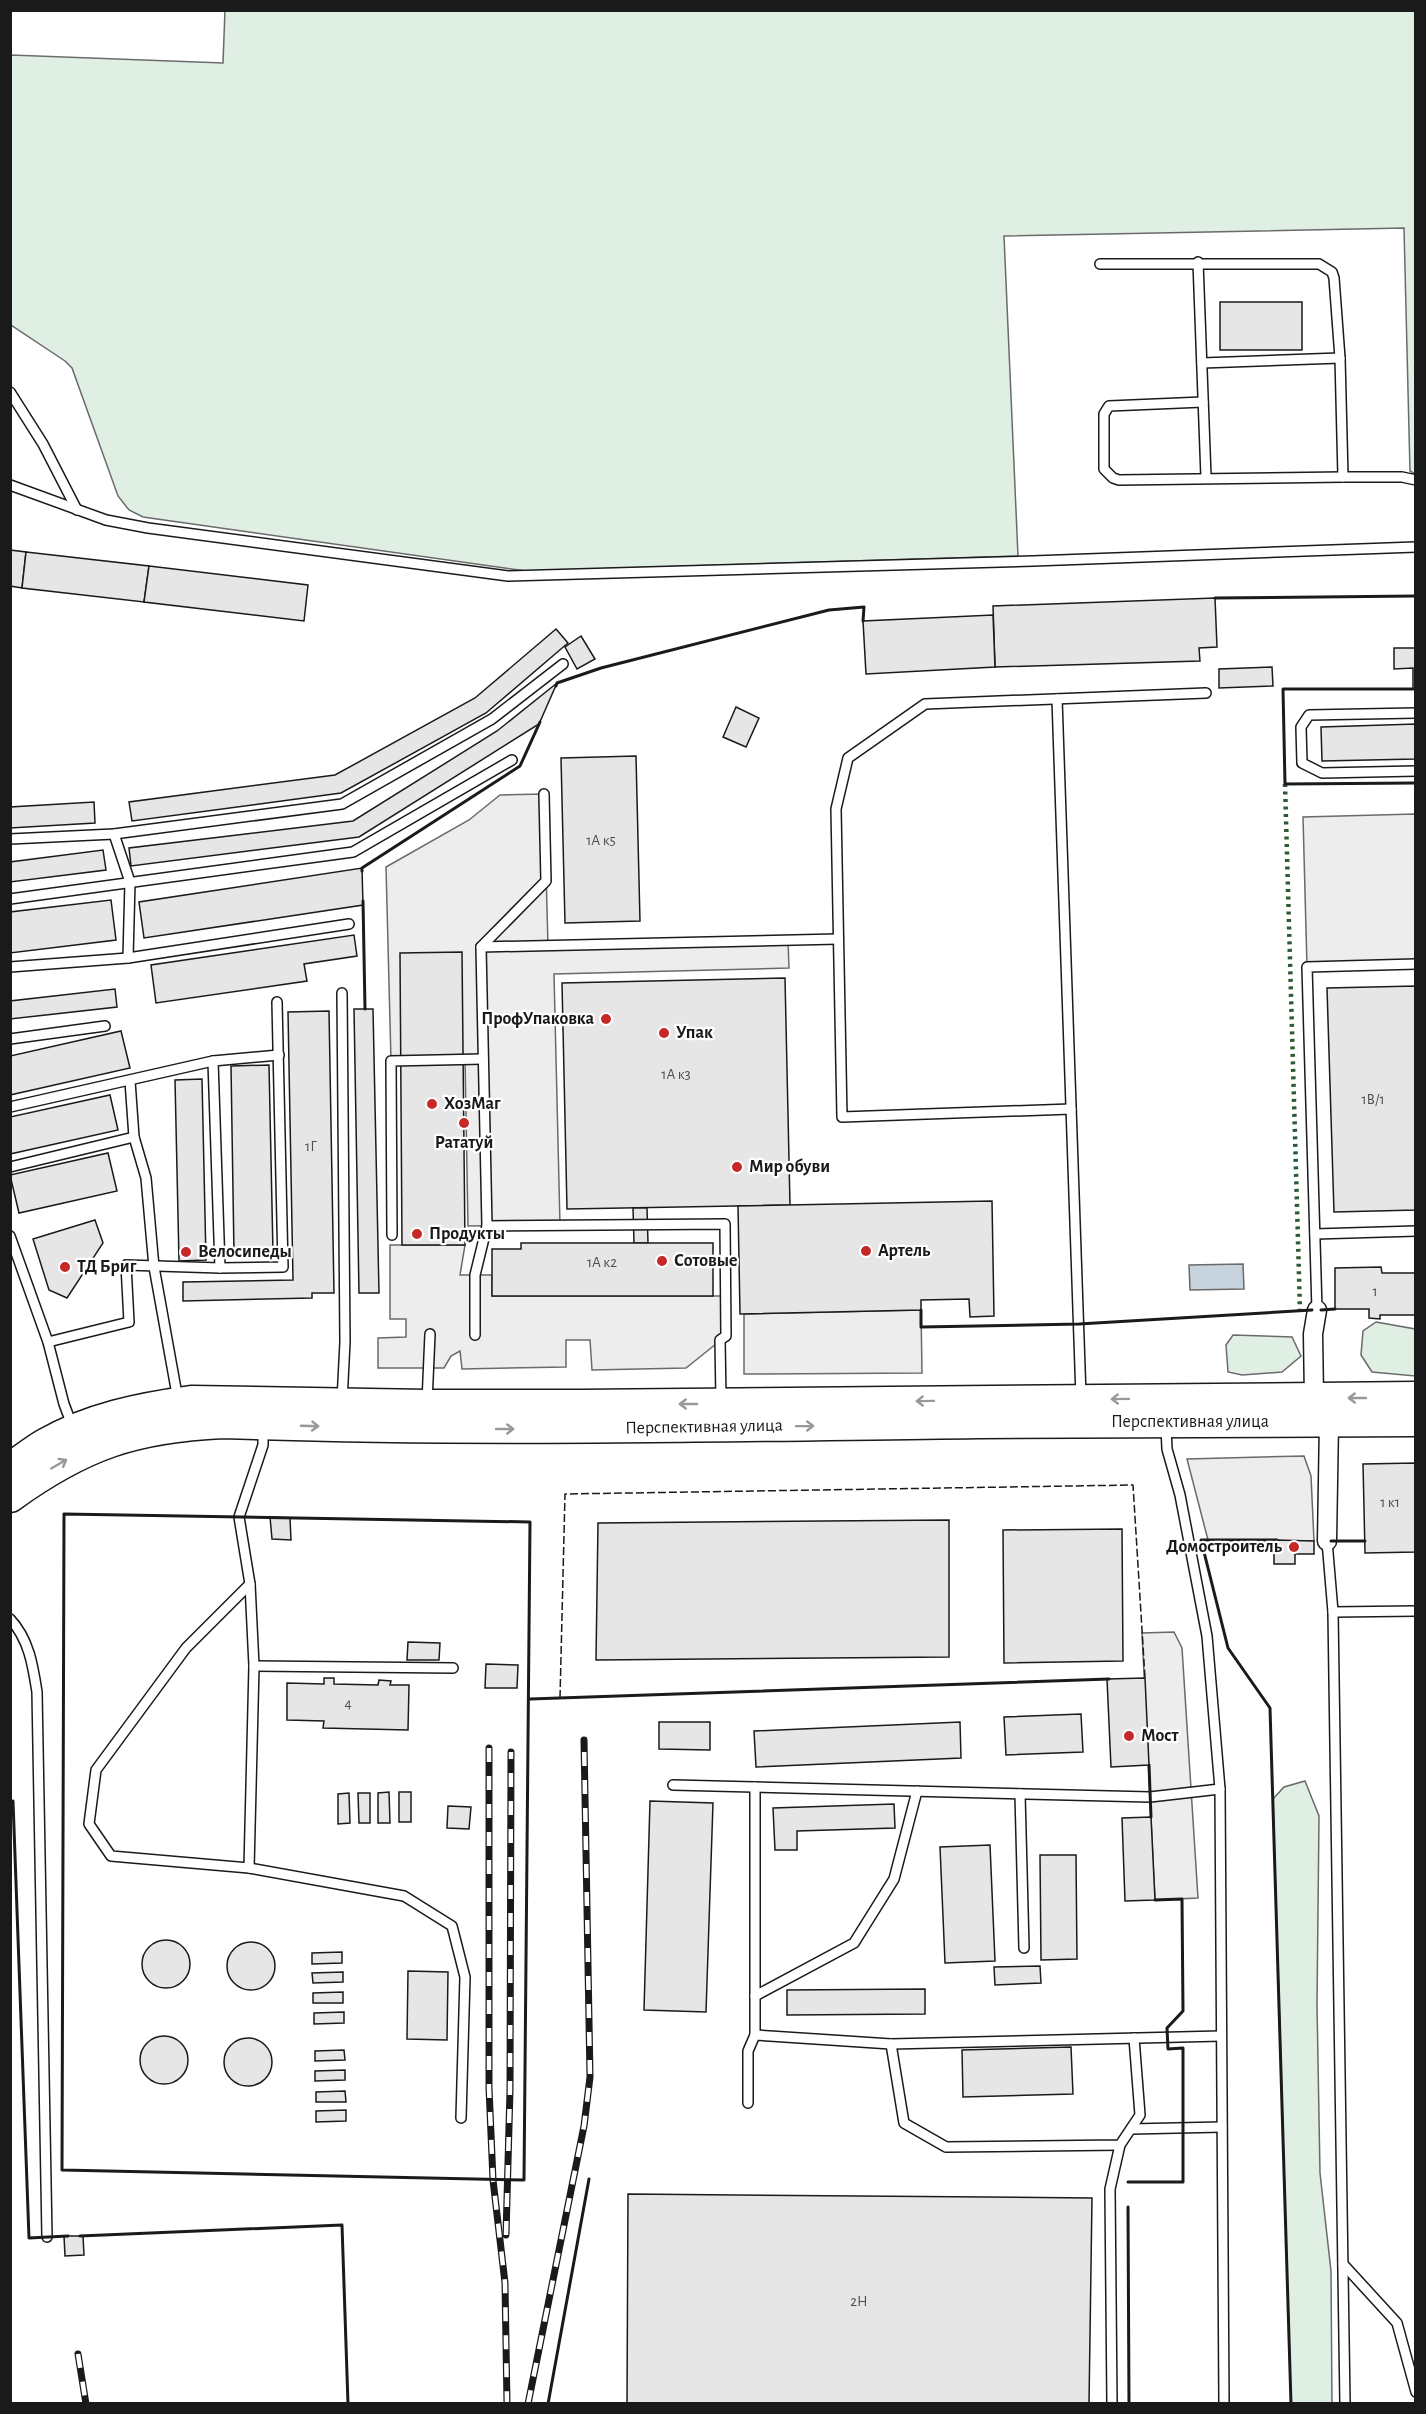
<svg xmlns="http://www.w3.org/2000/svg" width="1426" height="2414" font-family="'Alegreya Sans',sans-serif">
<style>
.green{fill:#e0efe3;stroke:#6a6a6a;stroke-width:1.5}
.parking{fill:#ededed;stroke:#6a6a6a;stroke-width:1.5}
.water{fill:#c6d2dc;stroke:#6a6a6a;stroke-width:1.5}
.building{fill:#e6e6e6;stroke:#1a1a1a;stroke-width:1.5}
.lines{fill:none;stroke-linecap:round;stroke-linejoin:round}
.service-casing{stroke:#1a1a1a;stroke-width:12}
.minor-casing{stroke:#1a1a1a;stroke-width:21}
.primary-casing{stroke:#1a1a1a;stroke-width:33}
.service{stroke:#fff;stroke-width:9}
.minor{stroke:#fff;stroke-width:18}
.primary{stroke:#fff;stroke-width:30}
.rail-casing{stroke:#1a1a1a;stroke-width:7}
.rail{stroke:#fff;stroke-width:4.5;stroke-dasharray:14;stroke-linecap:butt}
.hedge{stroke:#2b5a34;stroke-width:4.5;stroke-dasharray:3 4.5;stroke-linecap:butt}
.fence{stroke:#1a1a1a;stroke-width:1.5;stroke-dasharray:8 3;stroke-linecap:butt}
.wall{stroke:#1a1a1a;stroke-width:3}
.oneway{stroke:#989898}
.poi-dot{fill:#c62828;stroke:#fff;stroke-width:2}
.labels{text-anchor:middle;dominant-baseline:central;stroke-width:4.5;stroke-linejoin:round;paint-order:stroke}
.number-label{font-size:15px;fill:#4d4d4d}
.poi-label{font-size:18px;font-weight:bold;fill:#1a1a1a;stroke:#fff;text-anchor:start}
.street-label{font-size:18px;fill:#1a1a1a;stroke:#fff}
</style>
<rect width="100%" height="100%" fill="#fff"/>
<g class="green">
<polygon points="225,10 1415,11 1415,474 1410,471 1404,228 1004,236 1018,556 526,571 143,517 129,510 118,496 72,368 65,361 11,325 11,55 223,63"/>
<polygon points="1376,1322 1415,1329 1415,1376 1372,1372 1361,1355 1363,1331"/>
<polygon points="1233,1335 1292,1337 1301,1356 1282,1372 1242,1375 1228,1372 1226,1345"/>
<polygon points="1305,1781 1319,1816 1317,2005 1320,2173 1331,2271 1332,2404 1291,2403 1273,1799 1284,1787"/>
</g>
<g class="parking">
<polygon points="544,794 548,946 788,940 789,968 554,974 560,1225 468,1226 465,1059 391,1061 386,867 469,820 500,795"/>
<polygon points="1415,814 1415,964 1307,967 1303,817"/>
<polygon points="390,1245 465,1245 460,1275 492,1275 492,1296 725,1296 726,1336 686,1368 592,1370 590,1340 566,1340 566,1367 462,1369 460,1351 451,1356 444,1368 378,1368 378,1338 406,1337 406,1319 390,1319"/>
<polygon points="921,1310 922,1373 744,1374 744,1314"/>
<polygon points="1304,1456 1311,1476 1314,1541 1208,1540 1187,1459"/>
<polygon points="1174,1632 1182,1648 1198,1898 1155,1900 1142,1633"/>
</g>
<polygon class="water" points="1243,1264 1244,1289 1190,1290 1189,1265"/>
<g class="building">
<rect x="1220" y="302" width="82" height="48"/>
<polygon points="10,550 26,552 22,588 10,586"/>
<polygon points="26,552 149,566 144,602 22,588"/>
<polygon points="149,566 308,585 304,621 144,602"/>
<polygon points="1215,598 1217,647 1199,648 1200,661 995,667 993,606"/>
<polygon points="993,615 995,667 866,674 863,621"/>
<polygon points="556,629 568,643 486,713 341,793 132,821 129,802 335,775 475,698"/>
<polygon points="581,636 595,659 577,669 565,647"/>
<polygon points="1394,648 1416,648 1416,689 1413,689 1413,668 1394,669"/>
<polygon points="1272,667 1273,686 1219,688 1219,669"/>
<polygon points="557,683 539,724 359,837 131,866 129,848 353,821 497,731"/>
<polygon points="736,707 759,718 746,747 723,737"/>
<polygon points="1416,724 1416,759 1322,761 1321,727"/>
<polygon points="636,756 640,921 565,923 561,758"/>
<polygon points="94,802 95,823 10,828 10,807"/>
<polygon points="103,850 106,870 10,882 10,862"/>
<polygon points="362,868 363,905 144,938 139,902"/>
<polygon points="111,900 116,940 10,953 10,912"/>
<polygon points="354,935 357,956 304,964 307,981 156,1003 151,965"/>
<polygon points="462,952 465,1245 402,1245 400,953"/>
<polygon points="785,978 790,1205 567,1209 562,983"/>
<polygon points="1416,986 1416,1210 1334,1212 1327,988"/>
<polygon points="115,989 117,1007 10,1019 10,1001"/>
<polygon points="354,1009 373,1009 379,1293 359,1293"/>
<polygon points="329,1011 334,1293 312,1293 312,1298 183,1301 183,1282 293,1280 288,1012"/>
<polygon points="121,1031 130,1068 10,1095 10,1056"/>
<polygon points="269,1065 273,1253 234,1254 231,1066"/>
<polygon points="202,1079 206,1260 179,1261 175,1080"/>
<polygon points="110,1095 118,1130 10,1154 10,1117"/>
<polygon points="108,1153 117,1191 19,1213 10,1175"/>
<polygon points="992,1201 994,1316 970,1317 969,1299 921,1300 921,1310 740,1314 738,1206"/>
<polygon points="633,1208 647,1208 648,1243 634,1243"/>
<polygon points="95,1220 103,1243 67,1298 49,1290 33,1239"/>
<polygon points="521,1243 713,1243 713,1296 492,1296 492,1249 521,1249"/>
<polygon points="1381,1267 1382,1273 1416,1273 1416,1322 1415,1315 1380,1315 1380,1319 1369,1318 1369,1309 1335,1309 1335,1268"/>
<polygon points="1416,1463 1416,1552 1365,1553 1363,1464"/>
<polygon points="270,1517 290,1518 291,1540 272,1539"/>
<polygon points="949,1520 949,1657 596,1660 598,1523"/>
<polygon points="1122,1529 1123,1661 1004,1663 1003,1530"/>
<polygon points="1274,1540 1314,1541 1314,1554 1295,1554 1295,1564 1274,1564"/>
<polygon points="408,1642 440,1643 439,1660 407,1660"/>
<polygon points="486,1664 518,1665 517,1688 485,1688"/>
<polygon points="324,1678 334,1678 334,1684 378,1685 379,1680 391,1681 390,1685 409,1685 408,1730 323,1728 324,1721 287,1720 287,1683 324,1684"/>
<polygon points="1145,1678 1149,1765 1111,1767 1107,1679"/>
<polygon points="1081,1714 1083,1752 1006,1755 1004,1717"/>
<polygon points="659,1722 710,1722 710,1750 659,1749"/>
<polygon points="960,1722 961,1758 756,1767 754,1731"/>
<polygon points="389,1792 390,1823 378,1823 378,1793"/>
<rect x="399" y="1792" width="12" height="30"/>
<polygon points="349,1793 350,1823 338,1824 338,1794"/>
<polygon points="358,1793 370,1793 370,1823 359,1823"/>
<polygon points="650,1801 713,1803 706,2012 644,2010"/>
<polygon points="894,1804 895,1828 797,1831 797,1850 775,1850 773,1808"/>
<polygon points="448,1806 471,1807 469,1829 447,1828"/>
<polygon points="1151,1817 1155,1900 1125,1901 1122,1818"/>
<polygon points="990,1845 995,1961 945,1963 940,1847"/>
<polygon points="1040,1855 1076,1855 1077,1959 1041,1960"/>
<circle cx="166" cy="1964" r="24"/>
<circle cx="251" cy="1966" r="24"/>
<polygon points="342,1952 342,1963 312,1964 312,1953"/>
<polygon points="1040,1966 1041,1983 995,1985 994,1967"/>
<polygon points="408,1971 448,1972 447,2040 407,2039"/>
<polygon points="343,1972 343,1982 313,1983 312,1973"/>
<polygon points="925,1989 925,2014 787,2015 787,1990"/>
<polygon points="343,1992 343,2003 313,2003 313,1993"/>
<polygon points="344,2012 344,2023 314,2024 314,2013"/>
<circle cx="164" cy="2060" r="24"/>
<circle cx="248" cy="2062" r="24"/>
<polygon points="1071,2047 1073,2094 963,2097 962,2050"/>
<polygon points="344,2050 345,2060 315,2061 315,2051"/>
<polygon points="345,2070 345,2080 315,2081 315,2071"/>
<polygon points="345,2091 346,2102 316,2102 316,2092"/>
<polygon points="346,2110 346,2121 316,2122 316,2111"/>
<polygon points="628,2194 1092,2198 1089,2404 627,2404"/>
<polygon points="64,2236 83,2236 84,2255 65,2256"/>
</g>
<g class="lines">
<g class="service-casing">
<g id="service">
<polyline points="1198,262 1206,477"/>
<polyline points="1100,264 1319,264 1332,272 1334,278 1340,358 1343,477"/>
<polyline points="1202,363 1340,358"/>
<polyline points="10,392 43,444 77,510"/>
<polyline points="1203,402 1109,406 1104,414 1104,469 1113,478 1119,480 1343,477 1402,477 1416,480"/>
<polyline points="10,485 106,520 148,528 508,576 1033,561 1416,547"/>
<polyline points="1057,699 1081,1397"/>
<polyline points="1416,713 1309,715 1301,727 1302,763 1322,773 1416,771"/>
<polyline points="114,834 130,882 128,958"/>
<polyline points="10,839 114,834 342,804 492,719 563,664"/>
<polyline points="10,899 353,852 512,760"/>
<polyline points="481,947 838,939"/>
<polyline points="10,967 128,958 349,924"/>
<polyline points="342,993 345,1342 342,1401"/>
<polyline points="10,1039 105,1026"/>
<polyline points="213,1061 220,1268"/>
<polyline points="130,1081 134,1137 146,1178 154,1267 178,1400"/>
<polyline points="10,1107 213,1061 279,1055"/>
<polyline points="1071,1109 842,1117 836,809 848,758 925,704 1206,693"/>
<polyline points="10,1167 134,1137"/>
<polyline points="487,1226 725,1224 726,1336 720,1340 721,1399"/>
<polyline points="1315,1234 1416,1231"/>
<polyline points="392,1235 391,1061 483,1059"/>
<polyline points="10,1236 48,1342 64,1404 72,1425"/>
<polyline points="1317,1310 1307,967 1416,964"/>
<polyline points="475,1335 475,1275 487,1226 481,947 546,881 544,794"/>
<polyline points="48,1342 129,1322 126,1265 220,1268 283,1267 277,1002"/>
<polyline points="427,1402 430,1334"/>
<polyline points="1166,1427 1167,1449 1180,1495 1207,1636 1220,1789 1224,2404"/>
<polyline points="1327,1541 1333,1612 1345,2404"/>
<polyline points="250,1584 186,1648 96,1770 89,1824 111,1856 249,1868 404,1896 452,1926 465,1977 461,2118"/>
<polyline points="1333,1612 1416,1611"/>
<path d="M10 1619C29 1639 33 1666 37 1692L47 2237"/>
<polyline points="254,1666 453,1668"/>
<polyline points="673,1785 1150,1797 1220,1789"/>
<polyline points="1020,1794 1024,1948"/>
<polyline points="249,1868 254,1666 250,1584 239,1517 263,1445 263,1427"/>
<polyline points="755,1996 854,1943 894,1879 917,1791"/>
<polyline points="755,2035 891,2044 1221,2036"/>
<polyline points="891,2044 904,2123 946,2147 1120,2145 1140,2115 1134,2038"/>
<polyline points="748,2103 748,2051 755,2035 755,1787"/>
<polyline points="1131,2129 1222,2127"/>
<polyline points="1343,2264 1397,2323 1416,2392"/>
<polyline points="1112,2404 1110,2189 1120,2145"/>
</g>
</g>
<g class="minor-casing">
<polyline id="minor" points="1317,1310 1313,1334 1314,1398 1329,1422 1327,1541"/>
</g>
<g class="primary-casing">
<g id="primary">
<path d="M10 1468C22 1460 33 1451 45 1444 90 1418 140 1408 191 1401L427 1405H580L1416 1397"/>
<path d="M10 1497C82 1445 134 1427 223 1423 475 1432 726 1426 978 1423 1124 1422 1270 1422 1416 1421"/>
</g>
</g>
<use href="#service" class="service"/>
<use href="#minor" class="minor"/>
<use href="#primary" class="primary"/>
<g class="rail-casing">
<g id="rail">
<polyline points="489,1748 489,2088 493,2180 505,2283 507,2404"/>
<polyline points="506,2235 510,2090 511,1752"/>
<polyline points="78,2354 86,2404"/>
<polyline points="528,2404 584,2126 590,2077 584,1740"/>
</g>
</g>
<use href="#rail" class="rail"/>
<polyline class="hedge" points="1285,784 1300,1311"/>
<polyline class="fence" points="560,1698 565,1494 1133,1485 1145,1678"/>
<g class="wall">
<polyline points="1215,598 1416,596"/>
<polyline points="556,686 557,683 601,668 829,610 864,607 863,621"/>
<polyline points="1413,689 1283,689 1285,784 1416,783"/>
<polyline points="362,871 362,868 520,766 540,722"/>
<polyline points="363,901 365,1009"/>
<polyline points="921,1310 921,1327 1079,1324 1312,1310"/>
<polyline points="1321,1310 1335,1309"/>
<polygon points="64,1514 530,1522 524,2180 62,2170"/>
<polyline points="1277,1540 1201,1540 1228,1648 1270,1708 1291,2404"/>
<polyline points="1331,1541 1365,1541"/>
<polyline points="530,1699 1109,1679"/>
<polyline points="1149,1765 1151,1817"/>
<polyline points="13,1801 29,2238 68,2236"/>
<polyline points="1128,2182 1183,2182 1183,2048 1168,2049 1167,2028 1183,2011 1182,1899 1155,1900"/>
<polyline points="1128,2207 1129,2404"/>
<polyline points="80,2236 342,2225 348,2404"/>
<polyline points="548,2404 589,2179"/>
</g>
</g>
<defs><path id="oneway-shaft" d="M-6 0H5M1.5-3L5.5 0L1.5 3" fill="none" stroke-width="1.6" stroke-linecap="round" stroke-linejoin="round" transform="scale(1.5)"/></defs>
<g class="oneway">
<use href="#oneway-shaft" transform="translate(1357 1398) rotate(180)"/>
<use href="#oneway-shaft" transform="translate(1120 1399) rotate(179)"/>
<use href="#oneway-shaft" transform="translate(925 1401) rotate(179)"/>
<use href="#oneway-shaft" transform="translate(688 1404) rotate(180)"/>
<use href="#oneway-shaft" transform="translate(310 1426) rotate(2)"/>
<use href="#oneway-shaft" transform="translate(805 1426) rotate(-1)"/>
<use href="#oneway-shaft" transform="translate(505 1429)"/>
<use href="#oneway-shaft" transform="translate(59 1464) rotate(-30)"/>
</g>
<g class="poi-dot">
<circle cx="606" cy="1019" r="6"/>
<circle cx="664" cy="1033" r="6"/>
<circle cx="432" cy="1104" r="6"/>
<circle cx="464" cy="1123" r="6"/>
<circle cx="737" cy="1167" r="6"/>
<circle cx="417" cy="1234" r="6"/>
<circle cx="866" cy="1251" r="6"/>
<circle cx="186" cy="1252" r="6"/>
<circle cx="662" cy="1261" r="6"/>
<circle cx="65" cy="1267" r="6"/>
<circle cx="1294" cy="1547" r="6"/>
<circle cx="1129" cy="1736" r="6"/>
</g>
<g class="labels">
<g class="number-label">
<text x="601" y="840">1А к5</text>
<text x="676" y="1074">1А к3</text>
<text x="1373" y="1099">1В/1</text>
<text x="311" y="1146">1Г</text>
<text x="602" y="1262">1А к2</text>
<text x="1375" y="1291">1</text>
<text x="1390" y="1502">1 к1</text>
<text x="348" y="1703">4</text>
<text x="859" y="2301">2Н</text>
</g>
<g class="poi-label">
<text x="594" y="1019" text-anchor="end">ПрофУпаковка</text>
<text x="676" y="1033">Упак</text>
<text x="444" y="1104">ХозМаг</text>
<text x="464" y="1143" text-anchor="middle">Рататуй</text>
<text x="749" y="1167">Мир обуви</text>
<text x="429" y="1234">Продукты</text>
<text x="878" y="1251">Артель</text>
<text x="198" y="1252">Велосипеды</text>
<text x="674" y="1261">Сотовые</text>
<text x="77" y="1267">ТД Бриг</text>
<text x="1282" y="1547" text-anchor="end">Домостроитель</text>
<text x="1141" y="1736">Мост</text>
</g>
<g class="street-label">
<text x="1190" y="1422">Перспективная улица</text>
<text transform="translate(704 1427) rotate(-1)">Перспективная улица</text>
</g>
</g>
<rect width="1426" height="2414" fill="none" stroke="#1a1a1a" stroke-width="24"/>
</svg>
